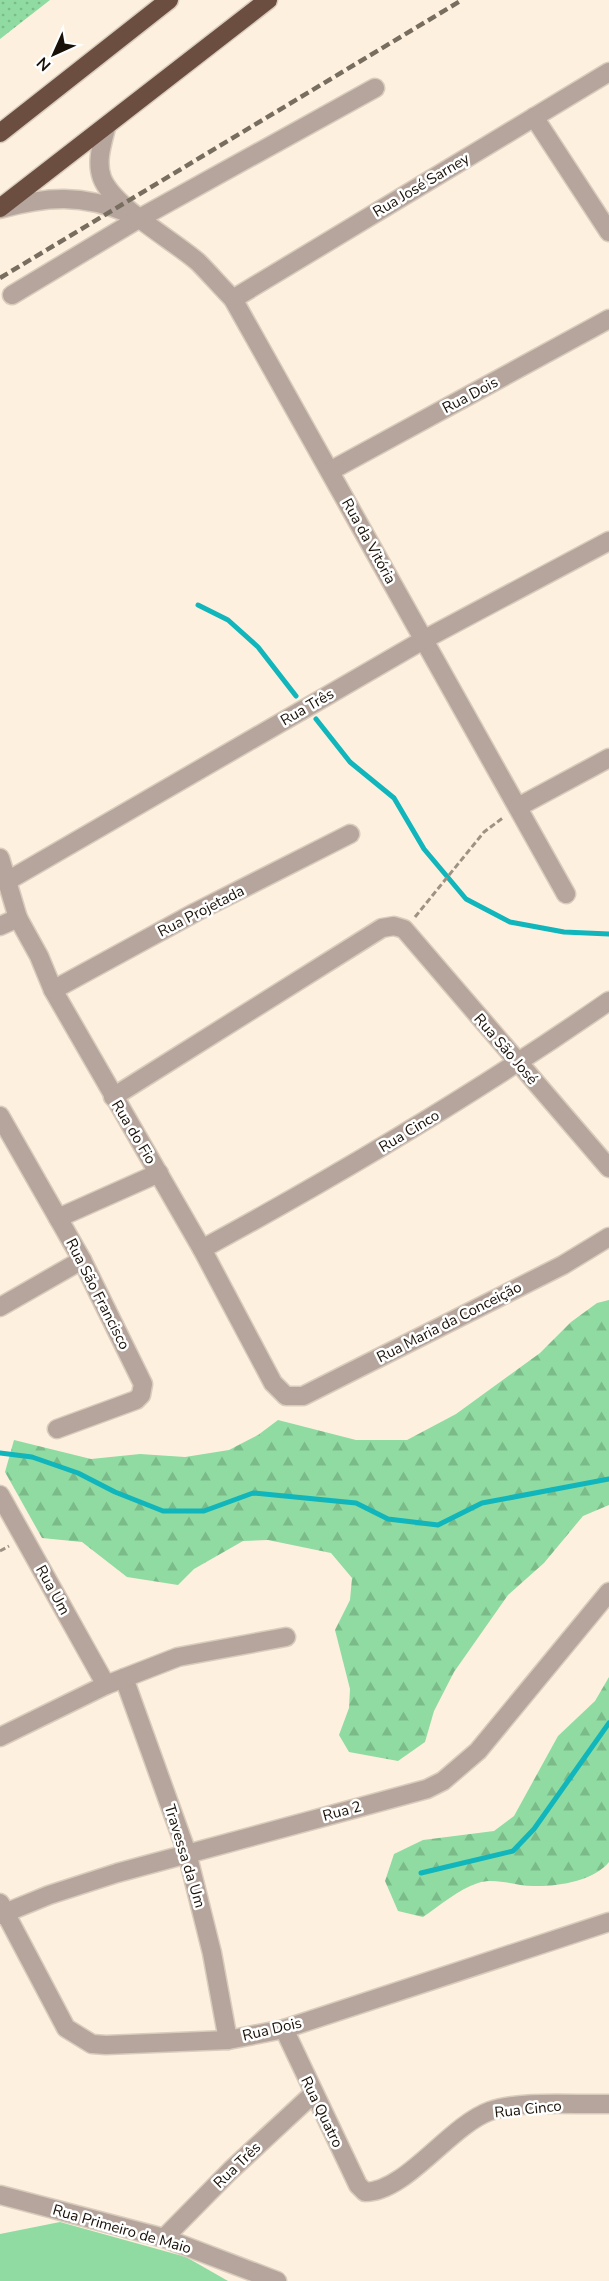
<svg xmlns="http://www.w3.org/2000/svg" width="609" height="2281" font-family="'Nunito Sans',sans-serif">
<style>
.grass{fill:url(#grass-dots)}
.forest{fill:url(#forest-firs)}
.park{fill:#8fdba2}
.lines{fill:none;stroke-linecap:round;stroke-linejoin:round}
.stream{stroke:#10b6bb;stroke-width:5}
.minor-casing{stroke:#d9ccbc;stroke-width:21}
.highway-casing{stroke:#d9ccbc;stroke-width:21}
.path{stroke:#9d9283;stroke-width:3;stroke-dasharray:6 3;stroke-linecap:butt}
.minor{stroke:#b5a59d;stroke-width:18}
.highway{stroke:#6c4e40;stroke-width:18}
.rail{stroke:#786e60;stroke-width:4.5;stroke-dasharray:9 4.5;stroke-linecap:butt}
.labels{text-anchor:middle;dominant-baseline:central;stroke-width:5;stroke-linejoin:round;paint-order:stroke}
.street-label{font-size:15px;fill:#191107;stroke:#fff}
</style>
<defs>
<pattern id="grass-dots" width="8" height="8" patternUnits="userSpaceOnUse" patternTransform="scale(1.5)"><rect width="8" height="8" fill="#8fdba2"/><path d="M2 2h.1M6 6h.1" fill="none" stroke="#7bbb8a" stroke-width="1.8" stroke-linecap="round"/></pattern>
<pattern id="forest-firs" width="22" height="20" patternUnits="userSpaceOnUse" patternTransform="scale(1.5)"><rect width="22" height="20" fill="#8fdba2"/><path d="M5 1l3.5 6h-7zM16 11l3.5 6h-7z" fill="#7bbb8a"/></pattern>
</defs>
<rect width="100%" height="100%" fill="#fef0de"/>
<polygon class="grass" points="0,0 50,0 0,39"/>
<g class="forest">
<polygon points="609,1300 609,1505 583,1516 544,1563 508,1595 454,1672 434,1711 425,1742 398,1761 349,1752 339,1735 349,1708 350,1689 335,1630 350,1600 352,1578 331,1553 268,1540 243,1541 194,1569 178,1585 127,1577 82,1542 42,1538 5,1472 14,1440 91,1459 140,1454 185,1457 229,1450 258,1435 278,1420 356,1440 407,1440 456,1414 540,1353 571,1322 597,1303"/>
<path d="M609 1677V1862C594 1881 556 1887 533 1886 514 1886 496 1877 478 1883 459 1889 439 1906 423 1917L398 1911 385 1881 394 1854 423 1840 494 1831 514 1816 558 1736 595 1701Z"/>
</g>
<polygon class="park" points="60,2222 186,2257 228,2281 0,2281 0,2234"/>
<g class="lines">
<g class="stream">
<polyline points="198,605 228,620 258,647 296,696"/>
<polyline points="316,719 350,762 394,798 424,849 466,899 510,922 564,932 609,934"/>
<polyline points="0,1453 32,1457 78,1473 115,1492 163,1511 204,1511 253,1493 356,1503 388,1519 438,1525 482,1503 609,1479"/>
<polyline points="421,1873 513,1851 534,1829 609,1723"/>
</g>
<g class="minor-casing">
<g id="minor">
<polyline points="534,117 609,232"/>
<path d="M106 128C102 144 96 162 102 178 113 207 173 240 198 262 210 274 221 287 233 299L566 894"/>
<path d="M0 209C47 196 82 194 128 213"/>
<polyline points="12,295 140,218 375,88"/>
<polyline points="233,299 609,72"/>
<polyline points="330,471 609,319"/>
<polyline points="518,807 609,758"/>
<polyline points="0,858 18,918 39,956 53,990 202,1249 273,1383 286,1396 303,1396 563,1265 609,1237"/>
<polyline points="9,880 425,639 609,541"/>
<polyline points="0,926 18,918"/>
<polyline points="53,990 196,912 350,834"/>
<polyline points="113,1097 382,928 394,926 404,929 609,1168"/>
<polyline points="0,1116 82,1260 143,1384 141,1395 136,1400 57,1429"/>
<polyline points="58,1218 159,1173"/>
<path d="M202 1249C342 1173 478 1092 609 1001"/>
<polyline points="0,1307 82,1260"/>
<polyline points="0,1495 106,1685"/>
<polyline points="124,1678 187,1853 212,1953 228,2040"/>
<polyline points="0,1737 106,1685 178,1657 286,1637"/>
<polyline points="0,1903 66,2028 92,2044 106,2045 228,2040 284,2029 609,1922"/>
<polyline points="0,1915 49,1895 117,1873 427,1789 443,1781 478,1751 609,1592"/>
<path d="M284 2029 358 2185 365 2192C406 2192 449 2126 490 2111 522 2100 574 2105 609 2104"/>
<polyline points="0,2195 164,2238 277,2281"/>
<polyline points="164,2238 231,2170 313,2094"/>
</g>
</g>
<g class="highway-casing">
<g id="highway">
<polyline points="0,133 169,0"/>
<polyline points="0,208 268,0"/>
</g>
</g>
<g class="path">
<polyline points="415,917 484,832 504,817"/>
<polyline points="0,1551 9,1546"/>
</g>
<use href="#minor" class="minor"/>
<use href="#highway" class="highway"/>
<polyline class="rail" points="0,278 462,0"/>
</g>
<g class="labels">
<g class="street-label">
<text transform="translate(421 185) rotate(-31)">Rua José Sarney</text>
<text transform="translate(470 395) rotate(-28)">Rua Dois</text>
<text transform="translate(369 541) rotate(61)">Rua da Vitória</text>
<text transform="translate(307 707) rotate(-30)">Rua Três</text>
<text transform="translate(201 911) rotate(-27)">Rua Projetada</text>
<text transform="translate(506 1049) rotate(49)">Rua São José</text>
<text transform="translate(409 1131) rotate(-31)">Rua Cinco</text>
<text transform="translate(134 1132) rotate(59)">Rua do Fio</text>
<text transform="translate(98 1294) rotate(63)">Rua São Francisco</text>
<text transform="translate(449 1322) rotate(-27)">Rua Maria da Conceição</text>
<text transform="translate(53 1590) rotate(61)">Rua Um</text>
<text transform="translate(342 1811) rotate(-15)">Rua 2</text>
<text transform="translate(185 1856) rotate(73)">Travessa da Um</text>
<text transform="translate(272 2029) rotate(-13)">Rua Dois</text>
<text transform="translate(528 2109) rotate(-6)">Rua Cinco</text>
<text transform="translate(322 2112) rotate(64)">Rua Quatro</text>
<text transform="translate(237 2165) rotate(-44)">Rua Três</text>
<text transform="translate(122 2229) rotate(16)">Rua Primeiro de Maio</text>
</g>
</g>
<g transform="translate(54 54) rotate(225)" stroke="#ffffff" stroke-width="4.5" paint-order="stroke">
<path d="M0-4.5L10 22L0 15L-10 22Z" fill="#191107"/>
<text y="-9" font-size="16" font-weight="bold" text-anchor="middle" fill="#191107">N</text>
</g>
</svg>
